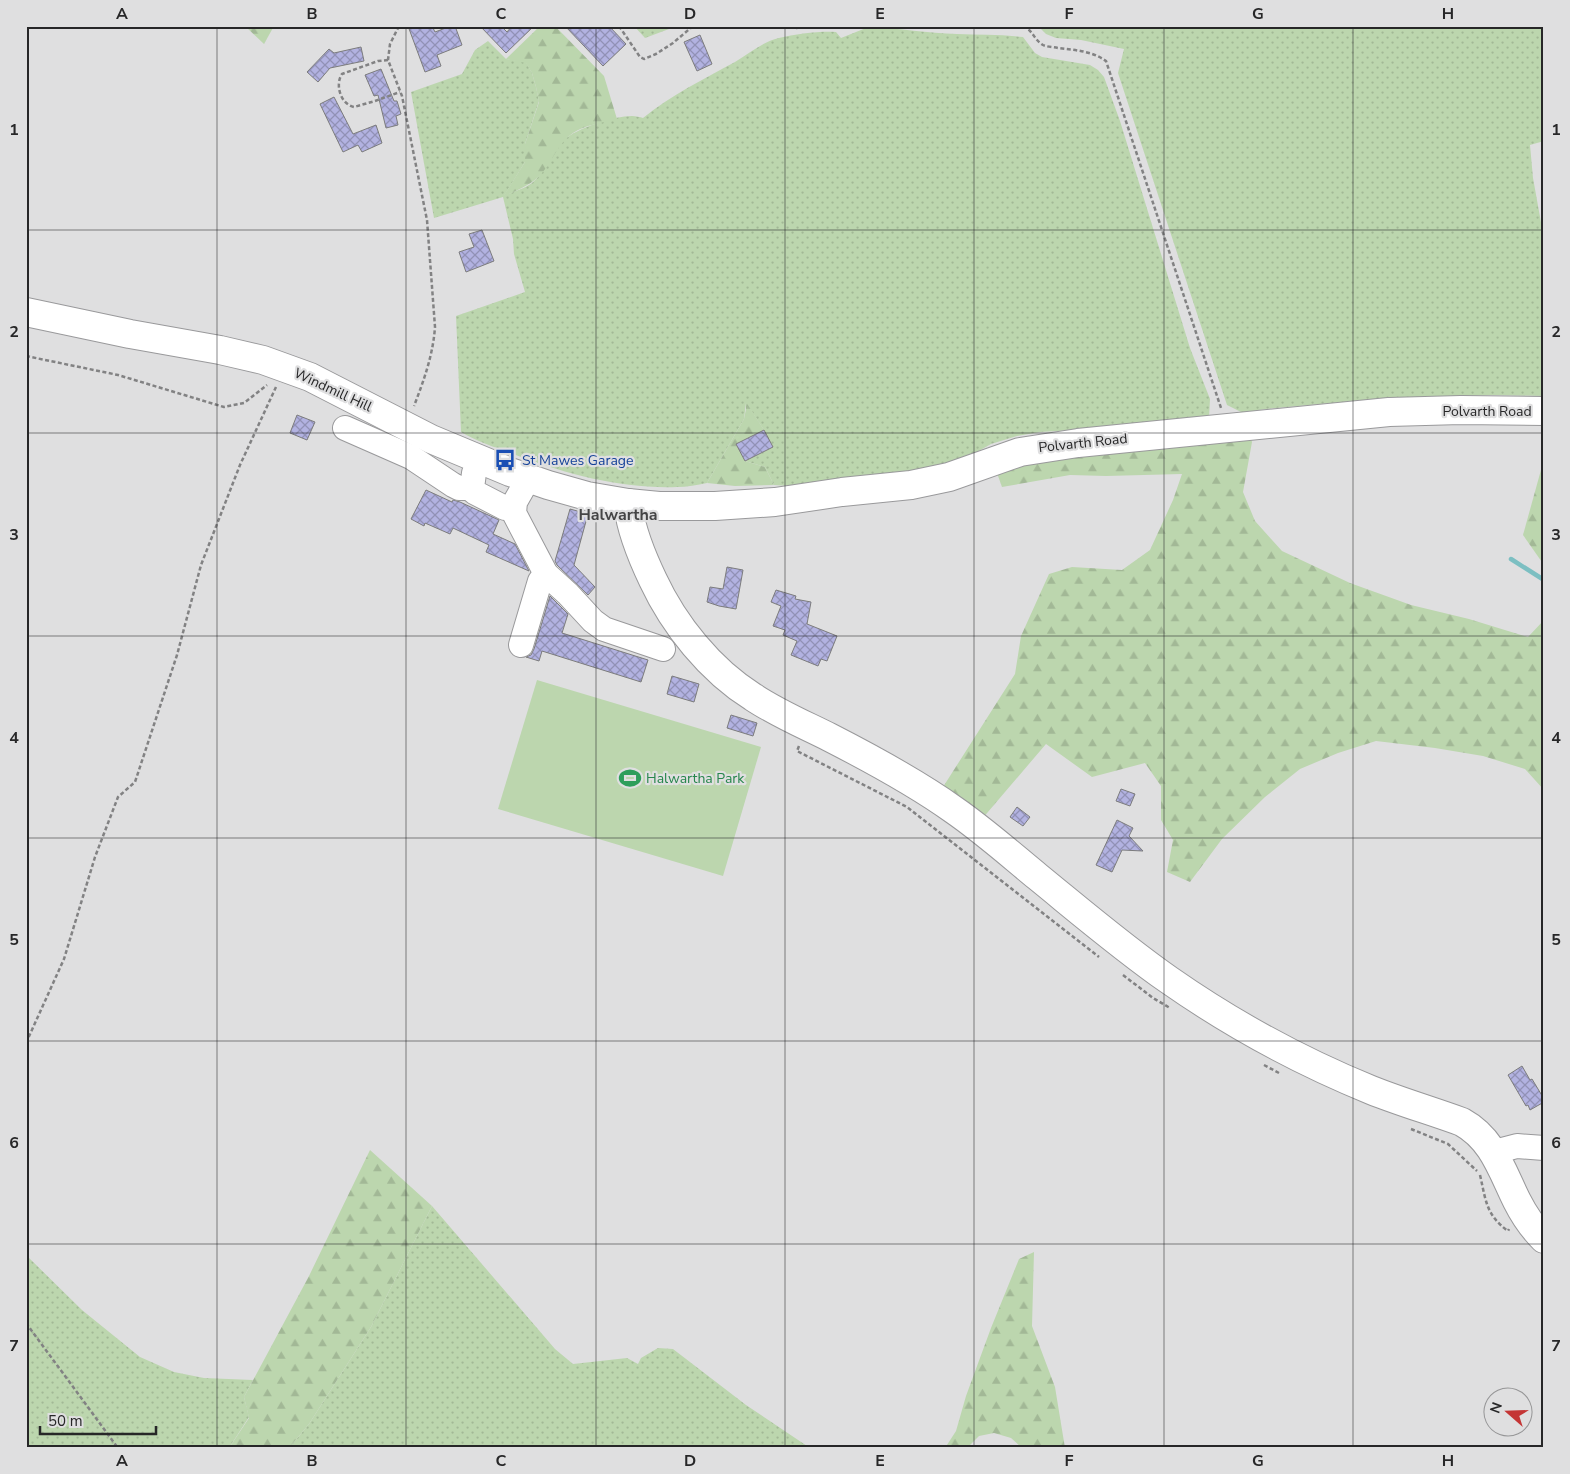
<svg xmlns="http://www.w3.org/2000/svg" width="1570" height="1474" font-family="'Nunito Sans',sans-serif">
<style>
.grass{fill:url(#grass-dots)}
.forest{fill:url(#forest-firs)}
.garden{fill:#bcd6ae}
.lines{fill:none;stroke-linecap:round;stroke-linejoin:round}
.stream{stroke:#7cbfc2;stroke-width:4.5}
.building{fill:url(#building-cross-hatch);stroke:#7c7c7d}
.minor-casing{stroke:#99999b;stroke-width:26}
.major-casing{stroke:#99999b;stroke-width:30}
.path{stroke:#828283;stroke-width:2.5;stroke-dasharray:4 2.5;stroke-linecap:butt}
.minor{stroke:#fff;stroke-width:24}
.major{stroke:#fff;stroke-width:28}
.grid{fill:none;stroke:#272728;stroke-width:1;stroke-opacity:0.55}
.labels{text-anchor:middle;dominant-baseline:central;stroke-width:4.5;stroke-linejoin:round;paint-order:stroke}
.street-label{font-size:14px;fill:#272728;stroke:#dfdfe0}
.transit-label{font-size:14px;fill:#164399;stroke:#dfdfe0;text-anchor:start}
.leisure-label{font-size:14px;fill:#27864d;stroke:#dfdfe0;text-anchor:start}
.quarter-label{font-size:16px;font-weight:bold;fill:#454546;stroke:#dfdfe0}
.neatline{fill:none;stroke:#272728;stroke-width:2}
.grid-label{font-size:16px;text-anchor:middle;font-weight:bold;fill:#272728}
</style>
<defs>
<pattern id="grass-dots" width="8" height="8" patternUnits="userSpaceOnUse" patternTransform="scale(1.25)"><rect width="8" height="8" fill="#bcd6ae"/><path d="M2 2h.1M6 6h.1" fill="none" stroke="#a2b896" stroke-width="1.8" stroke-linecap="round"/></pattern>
<pattern id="forest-firs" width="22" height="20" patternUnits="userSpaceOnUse" patternTransform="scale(1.25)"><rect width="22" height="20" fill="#bcd6ae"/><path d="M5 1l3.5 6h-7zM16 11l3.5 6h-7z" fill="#a2b896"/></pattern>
<pattern id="building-cross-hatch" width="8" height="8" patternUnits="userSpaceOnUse" patternTransform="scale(1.25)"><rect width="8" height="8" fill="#b2b2e1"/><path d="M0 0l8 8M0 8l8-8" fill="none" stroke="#9191b6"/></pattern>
</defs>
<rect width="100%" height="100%" fill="#dfdfe0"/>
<g class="grass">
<polygon points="634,26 677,26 645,38"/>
<path d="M871 26C899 29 928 33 957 34 979 35 1001 34 1023 37L1035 53 1042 57 1090 65 1098 70 1104 77 1120 121 1190 348 1210 399 1209 418 1075 430 1040 432 1017 436 991 444 945 470 789 486 774 485 765 467 745 461 773 447 764 430 746 403 744 419 707 483C697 485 687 487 677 487 623 489 570 475 521 457 500 449 480 443 461 432L456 316 525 292 514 254 513 239 503 197 434 218 411 92 462 74 475 50 488 41 506 59 526 62 532 73 536 87 539 101 525 144V162L504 196C512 192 524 189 532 183 546 171 552 153 564 140 577 128 614 116 632 116 636 116 640 117 643 118 671 95 704 79 735 62 750 53 762 42 779 38 796 34 819 31 836 32L841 38Z"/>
<polygon points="1038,26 1544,26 1544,141 1530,145 1533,178 1544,239 1544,396 1492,395 1377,399 1265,409 1243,413 1227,405 1118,73 1124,49 1081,40 1056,38 1046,34"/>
<polygon points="432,1206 555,1349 573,1364 627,1358 638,1364 641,1358 658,1348 673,1349 746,1405 810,1448 289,1448 309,1424 371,1327"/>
<polygon points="26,1255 82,1310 140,1357 174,1372 204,1378 253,1380 244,1397 249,1417 229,1448 26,1448"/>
</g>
<g class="forest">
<polygon points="245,26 274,26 264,44"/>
<path d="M540 26H555L604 76 617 119C602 123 585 125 573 133 558 143 553 160 542 173 532 185 517 190 503 197L525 162V144L539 102 536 87 532 73 526 63 506 59Z"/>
<polygon points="746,402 764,430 736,444 745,461 765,467 774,485 735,486 707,483 744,419 746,409"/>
<polygon points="1247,427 1252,442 1243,492 1255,521 1282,551 1350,583 1411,605 1469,619 1528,637 1544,620 1544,790 1525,769 1483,756 1435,748 1376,741 1338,753 1300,769 1265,797 1222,839 1190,882 1167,872 1173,840 1161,820 1161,786 1145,763 1092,777 1046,744 976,826 936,798 1015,674 1021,636 1049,574 1072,567 1122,570 1150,550 1173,500 1182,474 1106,476 1070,475 1002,487 997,473 987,463"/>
<polygon points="1544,459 1544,565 1523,535"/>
<polygon points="370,1150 432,1206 371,1327 309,1424 289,1448 229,1448 249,1418 244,1397 309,1276"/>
<polygon points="1034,1252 1032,1326 1055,1387 1065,1448 1022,1448 1011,1438 994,1433 979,1436 967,1448 945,1448 956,1431 966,1396 991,1328 1019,1259"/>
</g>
<polygon class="garden" points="537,680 761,747 723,876 498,809"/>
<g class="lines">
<polyline class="stream" points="1511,559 1544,580"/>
</g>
<g class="building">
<polygon points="408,26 432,26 435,32 451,26 455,26 462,45 437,55 441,66 425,72"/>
<polygon points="480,26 501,26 507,32 512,26 534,26 506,53"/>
<polygon points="565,26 609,26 626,44 603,66"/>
<polygon points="700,35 712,64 697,71 684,42"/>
<polygon points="361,47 364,61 330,68 318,82 307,72 329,49 334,53"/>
<polygon points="381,69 394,101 397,101 401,114 396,116 398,125 386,128 378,95 374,96 365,75"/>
<polygon points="334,97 353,134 376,125 382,143 362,152 358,145 343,152 320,104"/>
<polygon points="482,230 494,261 466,272 459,252 474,247 469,234"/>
<polygon points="297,415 315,422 307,440 290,433"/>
<polygon points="764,430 773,447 745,461 736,444"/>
<polygon points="426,490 452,502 453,500 460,502 499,520 493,534 515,544 529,571 486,552 489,545 453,528 450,534 425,523 424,526 411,519"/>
<polygon points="570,509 588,514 574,565 595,587 588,595 557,565 555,561"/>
<polygon points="727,567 743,570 736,609 719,606 707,602 710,587 723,589"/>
<polygon points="776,590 796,596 795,599 811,602 807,624 837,636 827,661 821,659 818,666 791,655 797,641 783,635 785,630 773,626 781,606 771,602"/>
<polygon points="550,596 568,614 562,633 648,660 641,682 542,651 539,661 526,657 531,655 534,649"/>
<polygon points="672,676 699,684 694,702 667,694"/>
<polygon points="731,715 757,723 753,736 727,728"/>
<polygon points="1121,789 1135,794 1130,806 1116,801"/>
<polygon points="1017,807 1030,817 1023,826 1010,817"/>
<polygon points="1117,820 1133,828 1129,836 1143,851 1122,850 1112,872 1096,865"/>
<polygon points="1522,1066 1530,1080 1532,1079 1544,1099 1544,1102 1530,1110 1528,1105 1526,1106 1508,1075"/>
</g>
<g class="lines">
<g class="minor-casing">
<g id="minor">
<polyline points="345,428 411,457 453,485 459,488 472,488"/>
<polyline points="474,473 472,488 474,492 505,508 514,508"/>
<polyline points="528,479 515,502 514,513 546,574 568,594 593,621 604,629 663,649"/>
<polyline points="521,645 540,581 546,574"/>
<polyline points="1494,1152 1517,1146 1544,1148"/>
</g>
</g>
<g class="major-casing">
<g id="major">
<polyline points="26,312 130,334 220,350 263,360 310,377 431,439 510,472 548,485 587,496 628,503 659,506 715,506 775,502 842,492 911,485 949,477 1020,452 1078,443 1389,412 1461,410 1544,411"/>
<path d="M628 503C630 529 642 557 653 580 674 625 710 670 753 697 777 713 803 724 829 737 872 759 915 782 954 810 983 830 1010 854 1038 877 1081 912 1123 948 1169 980 1232 1024 1300 1061 1371 1090 1401 1102 1432 1111 1462 1122 1493 1139 1502 1171 1517 1201 1524 1215 1533 1228 1544 1239"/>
</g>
</g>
<g class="path">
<path d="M399 26 390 44 388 60 402 96 427 220 435 327C433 355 424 380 414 406"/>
<polyline points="619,26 640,57 644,59 656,54 673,43 693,26"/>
<polyline points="770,26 795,28 812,26"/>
<path d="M1023 26C1033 30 1034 40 1043 45 1047 47 1053 47 1058 48 1075 50 1092 51 1106 61L1221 408"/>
<path d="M388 60 378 61 342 74C335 84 340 104 354 107L375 101 400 92"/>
<polyline points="26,356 118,375 224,407 244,403 267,385"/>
<polyline points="799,746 797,751 907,807 1099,957"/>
<polyline points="1123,975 1153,998 1170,1008"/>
<polyline points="26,1043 64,959 95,857 118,797 135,782 177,655 201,565 240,465 276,387"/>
<polyline points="1264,1065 1279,1073"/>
<polyline points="1411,1129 1448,1144 1477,1171"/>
<path d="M1480 1175C1486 1201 1486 1215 1508 1231L1509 1229"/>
<polyline points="26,1323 118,1448"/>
</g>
<use href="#minor" class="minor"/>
<use href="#major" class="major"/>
</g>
<path class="grid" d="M217 26V1448M406 26V1448M596 26V1448M785 26V1448M974 26V1448M1164 26V1448M1353 26V1448M26 230H1544M26 433H1544M26 636H1544M26 838H1544M26 1041H1544M26 1244H1544"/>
<defs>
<g id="bus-bare" transform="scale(1.725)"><path d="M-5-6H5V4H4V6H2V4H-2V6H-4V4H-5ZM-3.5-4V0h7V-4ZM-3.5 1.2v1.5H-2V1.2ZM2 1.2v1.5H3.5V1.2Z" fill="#1a4fb4" stroke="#dfdfe0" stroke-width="2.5" paint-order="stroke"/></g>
<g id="stadium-bare" transform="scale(1.725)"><path d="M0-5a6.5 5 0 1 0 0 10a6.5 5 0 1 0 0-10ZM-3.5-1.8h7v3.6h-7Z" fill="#2e9e5b" stroke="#dfdfe0" stroke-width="2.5" paint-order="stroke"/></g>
</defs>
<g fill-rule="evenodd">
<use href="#bus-bare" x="505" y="460"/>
<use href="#stadium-bare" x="630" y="778"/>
</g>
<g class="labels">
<g class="street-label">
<text transform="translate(333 390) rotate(25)">Windmill Hill</text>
<text x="1487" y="411">Polvarth Road</text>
<text transform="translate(1083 443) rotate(-6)">Polvarth Road</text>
</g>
<g class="transit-label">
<text x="522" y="460">St Mawes Garage</text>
</g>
<g class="leisure-label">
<text x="646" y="778">Halwartha Park</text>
</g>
<g class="quarter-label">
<text x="618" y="515">Halwartha</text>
</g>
</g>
<rect width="1570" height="1474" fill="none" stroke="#dfdfe0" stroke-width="55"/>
<g transform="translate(1508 1412) rotate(290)"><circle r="24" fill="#dfdfe0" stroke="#959596"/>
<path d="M0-4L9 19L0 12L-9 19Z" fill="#c43535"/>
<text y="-8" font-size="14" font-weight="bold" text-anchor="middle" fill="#272728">N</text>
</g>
<path d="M40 1426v8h116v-8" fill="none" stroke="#272728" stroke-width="2.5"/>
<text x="48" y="1426" font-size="15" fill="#272728" stroke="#dfdfe0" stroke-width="4" paint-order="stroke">50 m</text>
<rect x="28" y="28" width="1514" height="1418" class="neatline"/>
<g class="grid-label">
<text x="122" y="19">A</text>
<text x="312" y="19">B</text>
<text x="501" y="19">C</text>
<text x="690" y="19">D</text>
<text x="880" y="19">E</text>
<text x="1069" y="19">F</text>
<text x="1258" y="19">G</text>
<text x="1448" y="19">H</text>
<text x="14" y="135">1</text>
<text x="1556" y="135">1</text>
<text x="14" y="337">2</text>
<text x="1556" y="337">2</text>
<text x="14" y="540">3</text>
<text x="1556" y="540">3</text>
<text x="14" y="743">4</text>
<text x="1556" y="743">4</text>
<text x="14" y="945">5</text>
<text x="1556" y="945">5</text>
<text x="14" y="1148">6</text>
<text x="1556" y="1148">6</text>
<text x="14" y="1351">7</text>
<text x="1556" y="1351">7</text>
<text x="122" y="1466">A</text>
<text x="312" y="1466">B</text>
<text x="501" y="1466">C</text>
<text x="690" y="1466">D</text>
<text x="880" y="1466">E</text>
<text x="1069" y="1466">F</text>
<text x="1258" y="1466">G</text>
<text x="1448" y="1466">H</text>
</g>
</svg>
